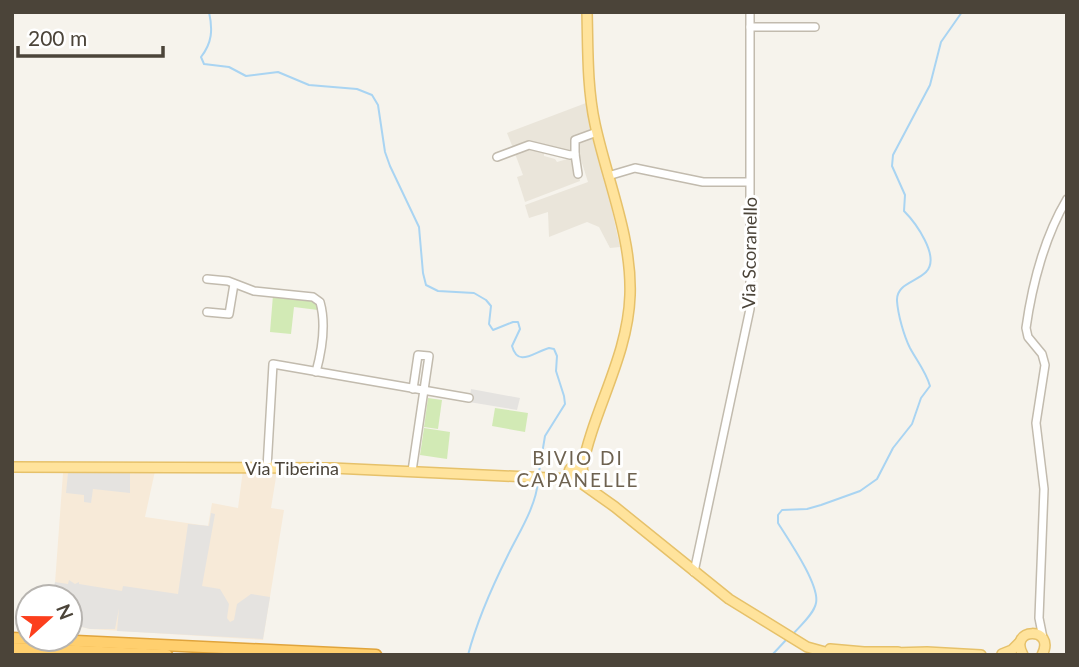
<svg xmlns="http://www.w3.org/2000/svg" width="1079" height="667" font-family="Lato,sans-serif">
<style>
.residential{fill:#eae5da}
.commercial{fill:#f7ead8}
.green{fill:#d2eab5}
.parking{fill:#e5e3e0}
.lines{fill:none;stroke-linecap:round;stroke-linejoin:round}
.stream{stroke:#a9d4f2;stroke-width:2}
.minor-casing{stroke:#c2bbae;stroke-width:10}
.major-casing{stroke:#e6c16a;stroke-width:12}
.highway-casing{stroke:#e0a43c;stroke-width:13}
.minor{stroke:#fff;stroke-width:7}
.major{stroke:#ffe39c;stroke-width:9}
.highway{stroke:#ffcf6e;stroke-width:10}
.labels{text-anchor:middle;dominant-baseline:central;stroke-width:6;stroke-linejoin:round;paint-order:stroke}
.street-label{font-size:18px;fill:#4b4439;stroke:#fff}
.neighbourhood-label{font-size:19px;letter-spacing:2px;fill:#6e6250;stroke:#fff}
</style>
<rect width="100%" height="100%" fill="#f6f3ec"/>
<g class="residential">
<polygon points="586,103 592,131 570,138 570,151 531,141 513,148 507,133"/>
<polygon points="592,135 605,178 620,247 610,248 599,227 587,222 549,237 548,212 529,218 525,205 588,182 575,141"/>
<polygon points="525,147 544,153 544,156 555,159 557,162 574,157 580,181 525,202 517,177 523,175 514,151"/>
</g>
<polygon class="commercial" points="243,470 277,471 271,508 284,510 263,640 90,629 70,624 70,597 54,597 63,473 155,471 145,517 208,526 212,503 238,508"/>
<g class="green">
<polygon points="273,295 317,301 318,310 294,307 291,334 270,332"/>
<polygon points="428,398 442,400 438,429 424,427"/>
<polygon points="495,408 528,413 525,432 492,426"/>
<polygon points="424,428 450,432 447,459 420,455"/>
</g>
<g class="parking">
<polygon points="471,389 520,398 517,410 469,402"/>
<polygon points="130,472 130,493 93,489 91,503 84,502 84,495 66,493 68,473"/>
<polygon points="211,513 215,514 202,586 220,589 229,604 227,618 230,622 234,620 237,604 251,594 270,597 263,639 117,631 119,608 115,629 90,629 70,624 70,597 52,597 55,582 68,584 69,580 75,584 79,582 79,584 122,591 123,586 178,594 188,524 209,526"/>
</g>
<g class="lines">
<g class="stream">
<path d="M209 12C213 30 212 43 201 57L204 64 229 67 246 76 278 72 309 85 357 89 372 95 378 105 385 152 390 166 419 227 423 273 426 285 438 291 474 293 486 300 491 306 489 324 493 330 513 322H518L520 329 512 346C518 368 534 352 549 348L554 349 557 356 556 371 564 396 565 404 545 436 539 472"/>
<path d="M793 634C800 626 814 614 816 603 820 585 788 539 778 523V515L782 510 807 509 821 505 860 491 877 479 893 448 912 424 921 398 930 386C926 372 917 361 910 348 904 336 898 315 897 301 896 284 916 282 926 272 941 257 915 222 904 211L905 195 892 166 893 155 930 85 941 42 962 12"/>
<path d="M468 655C477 621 491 589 507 557 518 534 536 507 538 481"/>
<polyline points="772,655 786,640"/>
</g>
<g class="minor-casing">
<g id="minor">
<polyline points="750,27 815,27"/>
<polyline points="575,154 578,174"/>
<polyline points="497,157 529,145 570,155 575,154 575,140 597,132"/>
<polyline points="608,176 635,168 703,182 749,182"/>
<path d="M207 279 228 281 254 291 313 297 320 302C326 323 322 350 316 372"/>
<polyline points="207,312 229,314 234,284"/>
<polyline points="267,468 273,364 469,398"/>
<polyline points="412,471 429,356 418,355 413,389"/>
<polyline points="694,572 750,309 750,12"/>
<path d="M1043 638 1039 618 1044 489 1036 423 1045 365 1042 354 1028 337 1026 328C1032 285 1045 236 1067 199"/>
</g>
</g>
<g class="major-casing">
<g id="major">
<circle cx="576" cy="473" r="7"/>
<polyline points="12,467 332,468 572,479"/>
<path d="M582 469C593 410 628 357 630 295 632 237 607 180 595 124 587 87 588 49 587 12"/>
<polyline points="577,480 615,507 729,599 807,647 836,655"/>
<polyline points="830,649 864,652 898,652"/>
<polyline points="892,653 927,652 981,655"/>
<polyline points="1002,654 1012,650 1020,642"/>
<path d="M1023 655C1007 627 1057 626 1042 655"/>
</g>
</g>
<g class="highway-casing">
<g id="highway">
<polyline points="12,638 376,655"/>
<polyline points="12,648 167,655"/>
</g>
</g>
<use href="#minor" class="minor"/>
<use href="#major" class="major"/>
<use href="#highway" class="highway"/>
</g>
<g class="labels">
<g class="street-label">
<text transform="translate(749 253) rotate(-89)">Via Scoranello</text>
<text x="292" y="468">Via Tiberina</text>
</g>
<g class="neighbourhood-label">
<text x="578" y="457">BIVIO DI<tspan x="578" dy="22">CAPANELLE</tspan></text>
</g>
</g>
<rect width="1079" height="667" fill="none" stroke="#4b4439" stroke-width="28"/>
<g transform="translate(49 618) rotate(69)"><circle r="33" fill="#ffffff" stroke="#b7b4b0" stroke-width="2"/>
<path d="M0-5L12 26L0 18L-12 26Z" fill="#fc3f1d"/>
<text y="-10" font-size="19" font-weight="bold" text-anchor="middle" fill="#4b4439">N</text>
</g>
<path d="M18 46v10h145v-10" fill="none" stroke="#4b4439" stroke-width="3.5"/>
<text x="28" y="46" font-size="21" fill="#4b4439" stroke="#ffffff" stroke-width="5" paint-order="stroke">200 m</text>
</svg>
